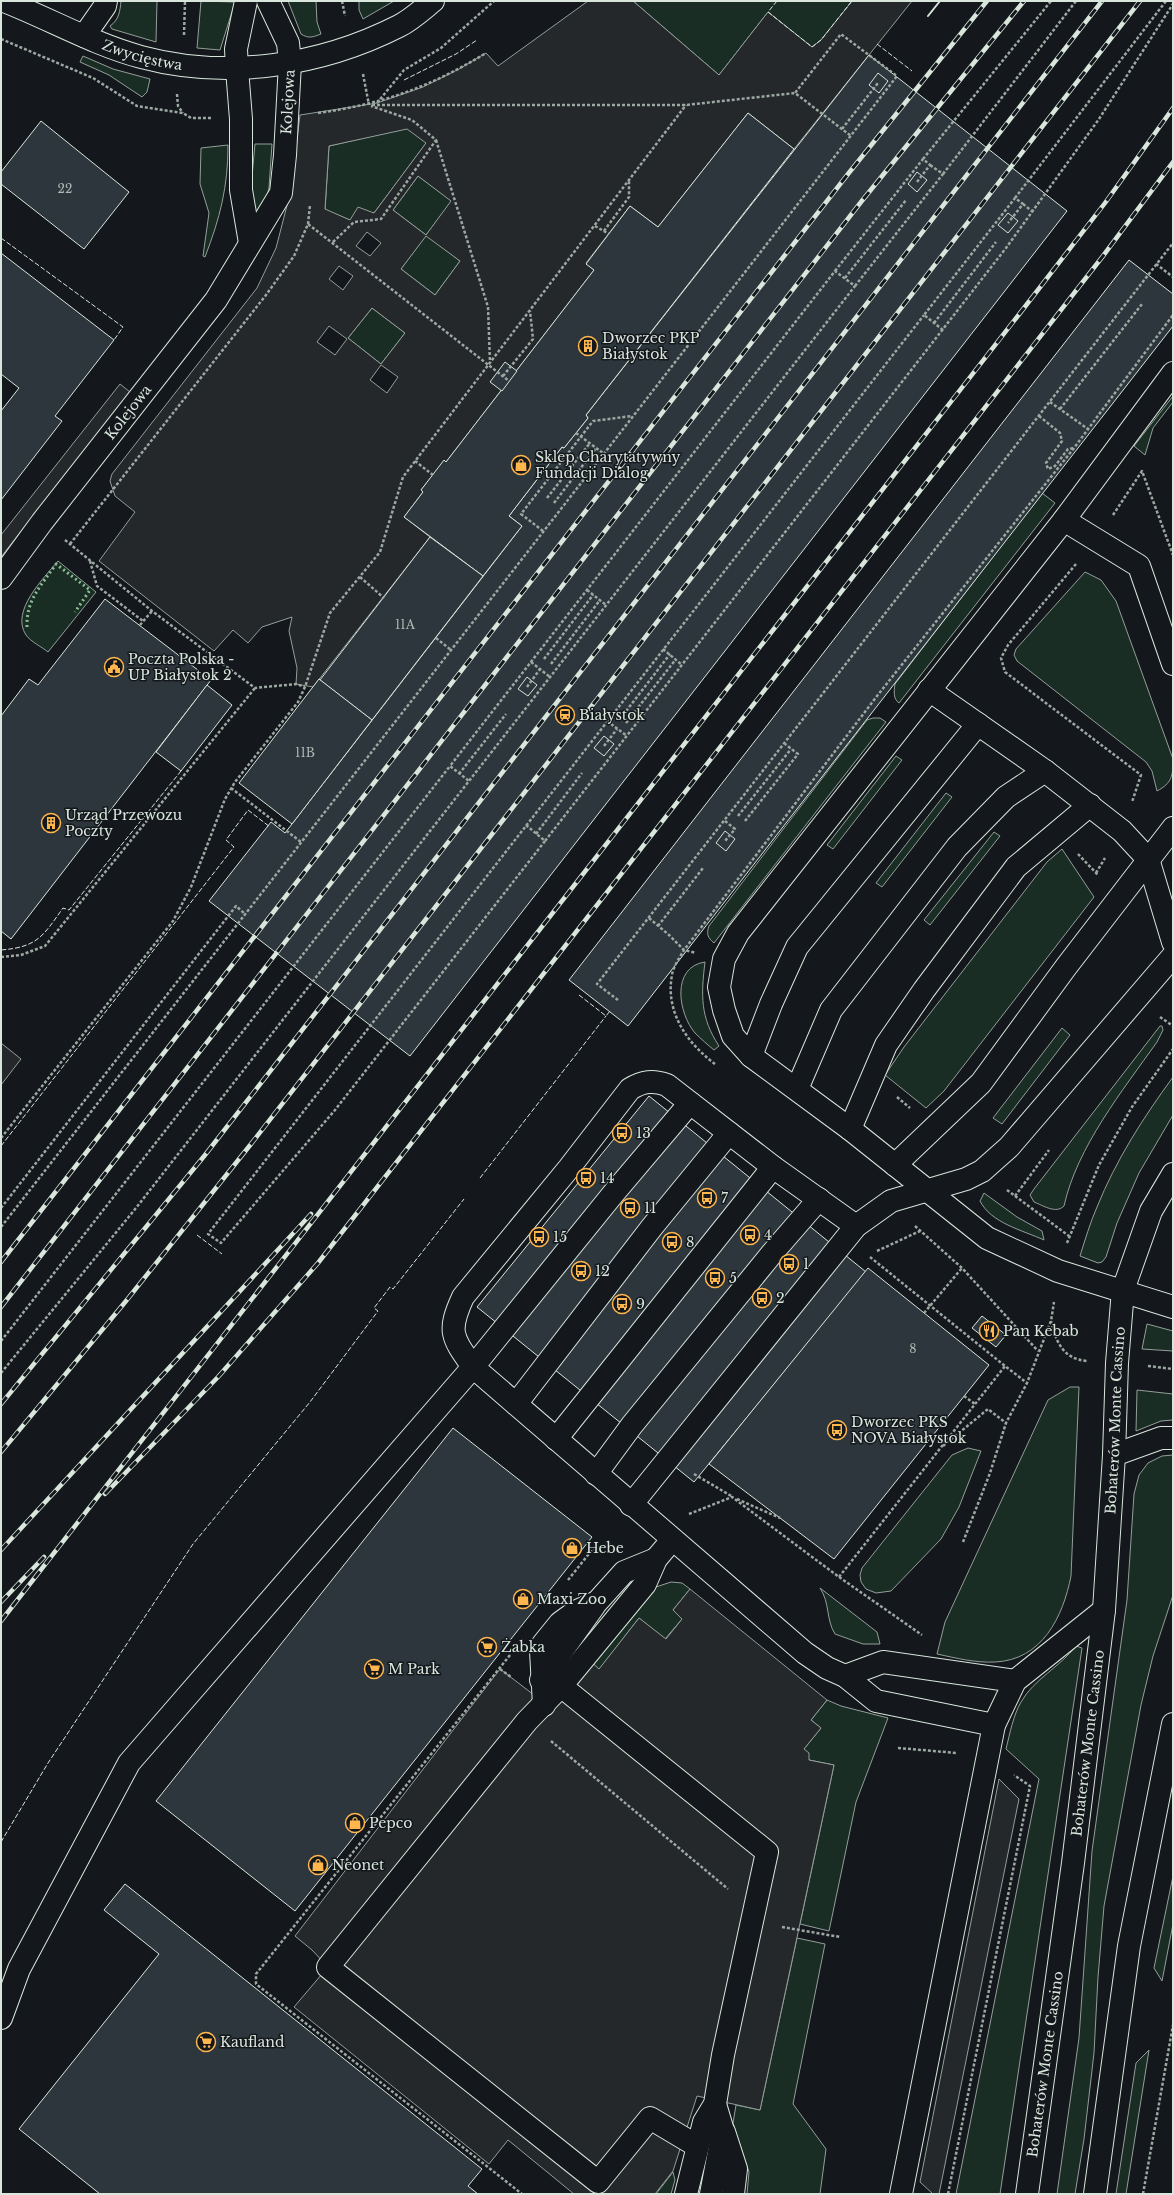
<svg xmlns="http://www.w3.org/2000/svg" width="1174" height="2195" font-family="'Libre Baskerville',serif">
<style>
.green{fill:#1a2d24;stroke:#939e99}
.parking{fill:#24282b;stroke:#939e99;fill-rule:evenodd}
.building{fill:#2c363c;stroke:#d8e6dc}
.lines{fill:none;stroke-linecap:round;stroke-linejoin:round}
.minor-casing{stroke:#d8e6dc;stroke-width:24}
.path{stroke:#9da8a2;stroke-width:2.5;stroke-dasharray:3 2;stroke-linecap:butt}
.minor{stroke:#14181c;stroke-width:22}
.rail-casing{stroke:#d8e6dc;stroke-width:4.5}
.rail{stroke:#14181c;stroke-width:3;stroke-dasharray:9;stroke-linecap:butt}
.hedge{stroke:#8ac095;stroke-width:3;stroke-dasharray:2 3;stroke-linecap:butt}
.fence{stroke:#d8e6dc;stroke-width:1;stroke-dasharray:5 2;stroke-linecap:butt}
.wall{stroke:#d8e6dc;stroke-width:2}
.labels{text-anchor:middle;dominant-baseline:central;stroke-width:3;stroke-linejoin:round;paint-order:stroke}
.number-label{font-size:12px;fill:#adbab4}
.street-label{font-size:14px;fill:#d8e6dc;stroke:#14181c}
.poi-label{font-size:14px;fill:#d8e6dc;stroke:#14181c;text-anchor:start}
</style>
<rect width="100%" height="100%" fill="#14181c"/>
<g class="green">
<path d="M121 1H157L156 42 112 29 110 26C119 20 120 11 121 1Z"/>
<polygon points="201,1 235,2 220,50 197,48"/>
<path d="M316 1 317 22 321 34C313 37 309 39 301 34L288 1Z"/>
<polygon points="359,1 394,1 363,19 359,10"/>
<polygon points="633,1 852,1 821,40 812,47 768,12 719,75"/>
<polygon points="83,56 113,69 150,79 147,92 142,97 109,75 80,62"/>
<polygon points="407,128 427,142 374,213 350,220 325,210 329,146"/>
<polygon points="255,144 272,144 269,188 259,226 250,198"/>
<path d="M228 145C228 187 220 218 205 257L203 256 209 213 200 184 201 148Z"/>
<polygon points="418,176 452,201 426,235 393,210"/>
<polygon points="426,235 460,261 435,295 401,269"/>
<polygon points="372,308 405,333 381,364 348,338"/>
<polygon points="1173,396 1173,402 1153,428 1145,455 1134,446"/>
<path d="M1042 493 1055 503 899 703C893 699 894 691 895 684Z"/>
<path d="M58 561 96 592 48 652C42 647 31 642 26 635 10 611 44 578 58 561Z"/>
<path d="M1085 572 1101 580 1116 601 1173 759C1173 776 1172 783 1157 791L1152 771 1146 762 1017 661 1014 655 1016 649Z"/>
<path d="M873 718H880L886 722 714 943C708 938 706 934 709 926L867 720Z"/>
<polygon points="896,756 902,760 833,849 827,845"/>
<polygon points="946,793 952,797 882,887 876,883"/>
<polygon points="994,832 1000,836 930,925 924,920"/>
<polygon points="1062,849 1094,897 944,1091 926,1108 885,1075 904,1047 1047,862"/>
<path d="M705 962C701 995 700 1017 719 1046L714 1050C708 1045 701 1039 695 1033 678 1013 671 967 705 962Z"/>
<path d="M1160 1026H1162L1163 1030 1157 1042C1123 1090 1077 1147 1064 1206 1056 1214 1044 1206 1034 1202L1030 1195 1034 1189Z"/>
<polygon points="1062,1028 1070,1035 1002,1124 993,1118"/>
<path d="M1173 1077V1115L1139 1173 1117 1223 1106 1257 1102 1262 1098 1263 1080 1256C1085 1240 1090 1223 1097 1207 1116 1160 1143 1118 1173 1077Z"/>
<path d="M984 1193 1017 1217 1042 1231 1044 1240C1022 1230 991 1223 980 1201Z"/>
<polygon points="1147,1324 1173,1331 1173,1351 1142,1349"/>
<path d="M1070 1387H1079L1071 1576C1063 1617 1042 1660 995 1662 975 1663 956 1658 937 1654L945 1622 1048 1400Z"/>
<polygon points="1137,1390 1173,1394 1173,1420 1161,1421 1136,1431"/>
<polygon points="968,1448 981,1451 959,1507 941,1539 891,1591 876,1593 866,1589 861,1582 860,1575 862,1568 952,1455"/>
<polygon points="1173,1455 1173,1595 1153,1656 1141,1705 1104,1906 1098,1977 1094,2053 1084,2139 1075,2194 1057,2194 1079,2038 1092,1851 1127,1600 1134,1494 1139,1475 1148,1463 1162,1456"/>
<polygon points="671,1582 682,1583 690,1589 673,1610 682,1619 665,1639 639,1618 591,1680 582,1677 656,1587"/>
<path d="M820 1588 877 1632 880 1644H863L835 1634C826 1620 830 1603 820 1588Z"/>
<path d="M1076 1646 1082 1648 1000 2194H956L1039 1779 1006 1749C1010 1733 1013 1716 1021 1702 1034 1679 1060 1667 1076 1646Z"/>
<polygon points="827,1700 841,1706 888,1718 856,1802 829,1931 800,1924 834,1765 809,1760 804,1749 821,1728 811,1720"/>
<polygon points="1173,1876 1173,1924 1162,1981 1154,1968"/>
<polygon points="797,1938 825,1944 793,2104 826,2149 820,2194 747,2194 749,2172 733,2123 736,2105 760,2110"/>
<polygon points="1149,2050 1126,2194 1116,2194 1136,2063"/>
<polygon points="673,2172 675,2180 671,2194 656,2194"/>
</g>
<g class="parking">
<path d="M588 1H633L719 75 768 12 812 47 821 40 852 1H912L794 149 748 113 658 227 630 206 586 263 594 270 446 462 444 461 421 490 423 492 404 517 430 537 313 687 296 684 297 668 289 631 292 617 262 627 248 643 233 630 214 651 99 561 135 512 115 496 110 481 112 474 257 288 276 248 291 190 300 115 377 103 423 87 459 69 486 53 498 66ZM407 129 426 143 374 213 358 207 350 220 325 209 329 146ZM418 176 451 201 426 235 393 210ZM367 232 381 243 370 256 356 246ZM426 236 460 261 435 295 401 269ZM339 266 353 276 343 290 329 279ZM372 308 405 333 381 364 348 338ZM329 326 347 339 335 355 317 342ZM381 365 398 377 387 393 370 380Z"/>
<polygon points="120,384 130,392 1,557 1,535"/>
<polygon points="1,1043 21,1059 1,1085"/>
<polygon points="690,1589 827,1700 811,1720 821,1728 804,1749 809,1753 809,1760 834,1765 760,2110 697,2096 673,2171 655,2194 574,2194 508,2140 489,2164 294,2007 328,1967 312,1950 295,1936 500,1669 538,1698 576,1648 599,1669 639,1618 666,1639 682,1619 673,1610"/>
<polygon points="999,1779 1019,1799 939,2194 933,2194 920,2182"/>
</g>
<g class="building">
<polygon points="869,55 1067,211 410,1056 209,901 271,822 285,833 522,526 509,516 562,447 564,448 588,418 586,415"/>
<polygon points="878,73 888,81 879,93 869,85"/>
<polygon points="748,113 794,149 586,415 588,418 564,448 562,447 509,516 522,526 483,576 404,517 423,492 421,490 444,460 446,462 594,270 586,264 630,206 658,227"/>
<polygon points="41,121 129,192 84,249 1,184 1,172"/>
<polygon points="917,172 927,180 917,192 908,184"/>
<polygon points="1008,213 1018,221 1008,233 998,225"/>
<polygon points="1,253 114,340 55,416 62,421 1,500 1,411 19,388 1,374"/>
<polygon points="1129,260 1173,294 1173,326 628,1026 569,980"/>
<polygon points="505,362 517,371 502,391 490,382"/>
<polygon points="430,537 483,576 372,720 320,680"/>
<polygon points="105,599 211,680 11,939 1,931 1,716 29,679 38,685"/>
<polygon points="527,677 537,685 528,696 518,689"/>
<polygon points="319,679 372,720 292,824 239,783"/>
<polygon points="207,685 232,705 181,771 156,752"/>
<polygon points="604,736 614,744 604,756 594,748"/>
<polygon points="725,831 735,839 726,851 716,843"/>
<polygon points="649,1096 866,1272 694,1482 477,1307"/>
<polygon points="868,1268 989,1365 834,1559 709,1464"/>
<polygon points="982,1316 1006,1335 996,1347 972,1328"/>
<polygon points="453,1428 592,1537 295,1911 156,1801"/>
<polygon points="125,1884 482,2169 468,2186 478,2194 100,2194 19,2129 159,1954 104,1910"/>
</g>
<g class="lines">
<g class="minor-casing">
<g id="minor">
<path id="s1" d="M4 1C50 19 93 44 141 57 227 80 320 66 399 26 411 20 423 9 433 1"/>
<polyline points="246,1 236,49 237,69 241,119 241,190 250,243"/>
<polyline points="84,36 105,6 106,1"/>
<polyline points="1173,373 1064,520 738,933 724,959 719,987 724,1010 733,1036 751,1056 850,1129 987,1238 1058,1271 1173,1307"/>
<polyline points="1064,520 1139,566 1173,664"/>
<path id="s2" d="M1 578 42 522 216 300 281 193 285 155 290 63 288 43 268 1"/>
<polyline points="929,690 1045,771 1122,831 1148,859 1173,942"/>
<polyline points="751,1056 771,1004 797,947 978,724"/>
<polyline points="797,1089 831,1010 957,847 1006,797 1045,771"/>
<polyline points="850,1129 886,1045 924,990 1016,867 1090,805"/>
<polyline points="895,1165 981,1083 1066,967 1173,828"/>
<path d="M856 1226 773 1167 667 1085C653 1080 643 1081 630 1089L569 1168 463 1297C447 1332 452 1337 473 1367L805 1653 827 1668 845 1676 876 1701 994 1725"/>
<polyline points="516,1404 652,1227 729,1133"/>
<polyline points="556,1439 773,1167"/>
<polyline points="1114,1455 1161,1438 1173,1438"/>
<polyline points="596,1474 632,1425 774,1251 819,1199"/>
<polyline points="631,1505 856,1226 891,1201 966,1179 982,1171 1009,1147 1173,956"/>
<polyline points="672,1540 656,1559 645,1584 561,1686 527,1721 328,1967 598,2182 650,2118 697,2146"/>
<polyline points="845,1676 883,1662 1015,1681"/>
<polyline points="541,1680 594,1606"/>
<polyline points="561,1686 767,1852 723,2055 715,2104 704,2122 686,2194"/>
<polyline points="544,1705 541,1651 543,1644 560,1623 575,1612 597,1602 624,1572 656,1559"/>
<polyline points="1,2018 19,1969 129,1763 473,1367 613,1194 690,1103"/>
<polyline points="724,2132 736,2169 733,2194"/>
<polyline points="711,2194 723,2131 715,2104"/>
<polyline points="901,2194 994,1725 1015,1681 1104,1610"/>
<path id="s3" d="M1027 2194 1073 1863 1104 1610 1114 1455 1117 1363 1123 1290 1151 1211 1173 1174"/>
<polyline points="1095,2194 1129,1946 1173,1724"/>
</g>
</g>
<g class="path">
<polyline points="342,1 345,16"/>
<polyline points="184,35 185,1"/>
<polyline points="1,39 93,78 137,106 183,113 191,118 212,118"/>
<polyline points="363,74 369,105"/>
<polyline points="177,94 178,106 183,113"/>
<polyline points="377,103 404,70 441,48 494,1"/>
<polyline points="372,105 686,105 795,93"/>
<path d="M318 113C383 104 430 87 486 53"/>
<polyline points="842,129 878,83"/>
<polyline points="436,140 488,307 490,363"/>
<polyline points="923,159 1051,1"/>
<polyline points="943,174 1076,1"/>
<polyline points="1015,198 1166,1"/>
<polyline points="1023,204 1033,212"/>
<polyline points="308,224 310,205"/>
<polyline points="595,226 609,234"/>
<polyline points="604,231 629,197 629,180"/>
<polyline points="333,242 354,222 381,219 436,140 412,120 371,106"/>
<polyline points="1156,264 1173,277"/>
<polyline points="835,271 923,159 930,165 917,182"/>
<polyline points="845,278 906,200"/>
<polyline points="855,286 943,174 930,165"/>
<polyline points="934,323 996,242"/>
<polyline points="943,330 924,315 1015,198 1023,204 1008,223"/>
<polyline points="503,376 533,339 530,311"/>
<polyline points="1050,402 1088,429"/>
<polyline points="1060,409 1142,304"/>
<polyline points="1039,416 1060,433 1062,441 1046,463 1048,469 1055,466 1068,449 1074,448"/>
<polyline points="576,433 603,453"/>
<polyline points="415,461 433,475"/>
<polyline points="547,498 590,443"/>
<polyline points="554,503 596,448"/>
<polyline points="1113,515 1142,471 1173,555"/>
<polyline points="543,531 521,514 593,421 632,416"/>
<polyline points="65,540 152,611 255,688 296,684 305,687"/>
<polyline points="70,544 266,295 294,256 308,224 509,381"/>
<polyline points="90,561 97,586 143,621"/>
<polyline points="1076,564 1008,645 1001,658 1005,672 1141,775 1132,802"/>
<polyline points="360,577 384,598"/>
<polyline points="587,590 606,605"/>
<polyline points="140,625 152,611"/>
<polyline points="436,638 451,650"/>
<polyline points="663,649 682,665"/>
<polyline points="544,659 593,595"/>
<polyline points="531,662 550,677"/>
<polyline points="551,664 600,600"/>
<polyline points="527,687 540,669"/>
<polyline points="620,719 670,654"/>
<polyline points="607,721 627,736"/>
<polyline points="626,723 676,659"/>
<polyline points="604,746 617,729"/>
<polyline points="459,774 506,714"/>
<polyline points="231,788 301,842"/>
<polyline points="738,816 791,749"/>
<polyline points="725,821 735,829 725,841"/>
<polyline points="745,821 798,754 785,744"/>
<polyline points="526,825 545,841 1006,248 1099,119 1173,4"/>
<polyline points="536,834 582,773"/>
<polyline points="545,841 335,1110 221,1243 208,1234 924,315"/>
<polyline points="1078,854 1098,875"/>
<polyline points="1096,873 1105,858"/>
<polyline points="649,918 669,935 684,950 696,953"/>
<polyline points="658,926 703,868"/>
<polyline points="1,957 21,955 45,946 255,688"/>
<polyline points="618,1000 597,984 1173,243"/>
<polyline points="1160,1017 1173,1026"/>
<path d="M715 1064C687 1043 665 1012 672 975 673 967 680 957 684 950L877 696 1074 448 1173 315"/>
<polyline points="897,1097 910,1108"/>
<polyline points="1,1138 173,921 191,887 225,799 235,782 298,702 305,687 330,613 380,552 403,477 686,105"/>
<polyline points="1007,1190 1069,1236"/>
<polyline points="1015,1196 1049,1150"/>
<polyline points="1,1208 236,906 245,914"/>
<polyline points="915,1226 962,1268 1038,1351"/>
<path d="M1 1227C300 844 599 461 897 76L841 34 795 93 851 136"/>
<polyline points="1067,1243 1099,1165 1132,1107 1173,1049"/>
<polyline points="877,1251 920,1231"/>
<polyline points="870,1257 1005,1366"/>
<polyline points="924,1313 962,1268"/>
<path d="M1051 1321C1056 1342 1063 1359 1087 1361"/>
<polyline points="1,1341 450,766"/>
<polyline points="1148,1366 1173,1369"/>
<polyline points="1,1373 136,1208 855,286 835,271 450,766 469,781"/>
<polyline points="964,1396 975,1404"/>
<polyline points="943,1446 988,1409 1006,1423"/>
<polyline points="694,1474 733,1497"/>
<polyline points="737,1499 780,1518"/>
<polyline points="689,1514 732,1497 839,1577 922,1635"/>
<polyline points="963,1542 990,1473 1006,1423 1027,1383 1051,1321 1054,1302"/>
<polyline points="839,1577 1005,1366 1027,1383"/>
<polyline points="568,1580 592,1550 611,1543"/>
<polyline points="510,1655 256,1974 256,1984 522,2194"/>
<polyline points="500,1669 511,1677"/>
<polyline points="551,1741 728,1889"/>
<polyline points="898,1748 957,1753"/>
<polyline points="782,1927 840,1937"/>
<polyline points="948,2194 1030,1786 1014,1775"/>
<polyline points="1143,2194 1173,2025"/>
</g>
<use href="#minor" class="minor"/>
<g class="rail-casing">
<g id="rail">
<polyline points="1,1262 848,174 987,1"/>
<polyline points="1,1307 861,202 1024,1"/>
<polyline points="1,1404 205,1155 1102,1"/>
<polyline points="1,1452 126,1301 251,1144 1140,1"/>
<polyline points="105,1494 218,1377 318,1263 1103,256 1173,162"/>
<polyline points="1,1550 311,1214"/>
<polyline points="1,1602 44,1557"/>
<polyline points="1,1621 1024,308 1105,203 1173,108"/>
</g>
</g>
<use href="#rail" class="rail"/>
<path class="hedge" d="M27 627C26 600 41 586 56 564L90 590 75 612"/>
<g class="fence">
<polyline points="777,1 768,12 812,47 821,40 852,1"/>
<polyline points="877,44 912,71"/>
<polyline points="404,80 456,54 477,40"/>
<polyline points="1,238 123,327 114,340"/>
<path d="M1 950C38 947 43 936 63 908L69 910 181 771"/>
<polyline points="579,995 606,1016 610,1011"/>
<polyline points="1,1146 234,847 226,840 248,810 270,827"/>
<polyline points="480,1178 606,1016"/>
<polyline points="197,1235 222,1254"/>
<polyline points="1,1842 48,1763 193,1544 310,1402 378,1311 374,1308 390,1287 393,1289 464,1199"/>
</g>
<polyline class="wall" points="928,16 940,1"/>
</g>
<defs>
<g id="building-ring" transform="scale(1)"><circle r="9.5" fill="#14181c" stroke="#ffb74d" stroke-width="1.5"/><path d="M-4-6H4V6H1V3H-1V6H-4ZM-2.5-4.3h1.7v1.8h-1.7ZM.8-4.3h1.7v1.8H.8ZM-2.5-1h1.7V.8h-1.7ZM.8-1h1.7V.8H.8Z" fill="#ffb74d"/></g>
<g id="shop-ring" transform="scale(1)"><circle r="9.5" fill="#14181c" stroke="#ffb74d" stroke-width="1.5"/><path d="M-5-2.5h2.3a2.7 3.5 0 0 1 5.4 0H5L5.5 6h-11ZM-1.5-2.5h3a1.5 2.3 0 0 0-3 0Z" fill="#ffb74d"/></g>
<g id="civic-ring" transform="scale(1)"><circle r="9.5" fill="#14181c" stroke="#ffb74d" stroke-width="1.5"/><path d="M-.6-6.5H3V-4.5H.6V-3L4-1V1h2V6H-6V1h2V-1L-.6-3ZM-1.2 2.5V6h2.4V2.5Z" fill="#ffb74d"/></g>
<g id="station-ring" transform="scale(1)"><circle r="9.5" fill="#14181c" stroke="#ffb74d" stroke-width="1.5"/><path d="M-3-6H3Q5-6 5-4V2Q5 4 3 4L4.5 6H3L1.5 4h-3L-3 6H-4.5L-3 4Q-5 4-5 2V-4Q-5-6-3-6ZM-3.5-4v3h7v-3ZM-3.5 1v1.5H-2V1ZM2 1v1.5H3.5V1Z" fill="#ffb74d"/></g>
<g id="bus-ring" transform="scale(1)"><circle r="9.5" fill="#14181c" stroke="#ffb74d" stroke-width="1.5"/><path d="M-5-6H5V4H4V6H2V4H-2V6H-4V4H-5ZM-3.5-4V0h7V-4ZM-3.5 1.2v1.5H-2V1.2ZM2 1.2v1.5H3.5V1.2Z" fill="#ffb74d"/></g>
<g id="restaurant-ring" transform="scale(1)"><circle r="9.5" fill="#14181c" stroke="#ffb74d" stroke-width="1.5"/><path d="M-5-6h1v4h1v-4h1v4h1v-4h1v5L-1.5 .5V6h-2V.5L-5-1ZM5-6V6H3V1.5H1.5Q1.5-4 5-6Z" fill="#ffb74d"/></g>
<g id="supermarket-ring" transform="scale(1)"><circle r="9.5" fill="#14181c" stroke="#ffb74d" stroke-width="1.5"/><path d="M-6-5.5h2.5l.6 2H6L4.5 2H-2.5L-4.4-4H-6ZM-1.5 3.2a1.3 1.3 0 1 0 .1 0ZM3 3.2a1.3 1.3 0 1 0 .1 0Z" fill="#ffb74d"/></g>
</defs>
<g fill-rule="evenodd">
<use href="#building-ring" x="588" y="346"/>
<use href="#shop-ring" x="521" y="465"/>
<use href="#civic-ring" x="114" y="667"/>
<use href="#station-ring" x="565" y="715"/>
<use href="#building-ring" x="51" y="823"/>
<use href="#bus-ring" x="622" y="1133"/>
<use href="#bus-ring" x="586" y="1178"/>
<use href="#bus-ring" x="707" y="1198"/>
<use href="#bus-ring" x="630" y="1208"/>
<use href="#bus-ring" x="750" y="1235"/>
<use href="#bus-ring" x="539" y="1237"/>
<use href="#bus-ring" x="672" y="1242"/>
<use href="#bus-ring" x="789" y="1264"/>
<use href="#bus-ring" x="581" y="1271"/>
<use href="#bus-ring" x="715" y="1278"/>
<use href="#bus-ring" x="762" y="1298"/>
<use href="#bus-ring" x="622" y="1304"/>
<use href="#restaurant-ring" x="989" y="1331"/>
<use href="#bus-ring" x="837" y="1430"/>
<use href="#shop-ring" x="572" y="1548"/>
<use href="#shop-ring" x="523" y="1599"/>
<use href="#supermarket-ring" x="487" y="1647"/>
<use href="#supermarket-ring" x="374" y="1669"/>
<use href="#shop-ring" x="355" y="1823"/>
<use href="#shop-ring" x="318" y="1865"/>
<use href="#supermarket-ring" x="206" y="2042"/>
</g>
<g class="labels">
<g class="number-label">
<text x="65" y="188">22</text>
<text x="405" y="624">11A</text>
<text x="305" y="752">11B</text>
<text x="913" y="1348">8</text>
</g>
<g class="street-label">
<text stroke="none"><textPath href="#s1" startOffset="149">Zwycięstwa</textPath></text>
<text stroke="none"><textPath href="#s2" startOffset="568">Kolejowa</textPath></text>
<text stroke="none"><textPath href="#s2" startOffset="209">Kolejowa</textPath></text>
<text stroke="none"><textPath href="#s3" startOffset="779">Bohaterów Monte Cassino</textPath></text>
<text stroke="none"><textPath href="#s3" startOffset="455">Bohaterów Monte Cassino</textPath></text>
<text stroke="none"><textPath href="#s3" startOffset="131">Bohaterów Monte Cassino</textPath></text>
</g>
<g class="poi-label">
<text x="602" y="338">Dworzec PKP<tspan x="602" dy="16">Białystok</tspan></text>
<text x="535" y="457">Sklep Charytatywny<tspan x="535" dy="16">Fundacji Dialog</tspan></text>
<text x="128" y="659">Poczta Polska -<tspan x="128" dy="16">UP Białystok 2</tspan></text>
<text x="579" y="715">Białystok</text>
<text x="65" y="815">Urząd Przewozu<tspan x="65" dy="16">Poczty</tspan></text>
<text x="636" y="1133">13</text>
<text x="600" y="1178">14</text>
<text x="721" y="1198">7</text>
<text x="644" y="1208">11</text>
<text x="764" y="1235">4</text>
<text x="553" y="1237">15</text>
<text x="686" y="1242">8</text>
<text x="803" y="1264">1</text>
<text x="595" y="1271">12</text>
<text x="729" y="1278">5</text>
<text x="776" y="1298">2</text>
<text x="636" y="1304">9</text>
<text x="1003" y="1331">Pan Kebab</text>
<text x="851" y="1422">Dworzec PKS<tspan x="851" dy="16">NOVA Białystok</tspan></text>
<text x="586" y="1548">Hebe</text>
<text x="537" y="1599">Maxi Zoo</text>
<text x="501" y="1647">Żabka</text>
<text x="388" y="1669">M Park</text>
<text x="369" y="1823">Pepco</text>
<text x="332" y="1865">Neonet</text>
<text x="220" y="2042">Kaufland</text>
</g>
</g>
<rect width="1174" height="2195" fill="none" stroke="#d8e6dc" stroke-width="4"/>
</svg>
